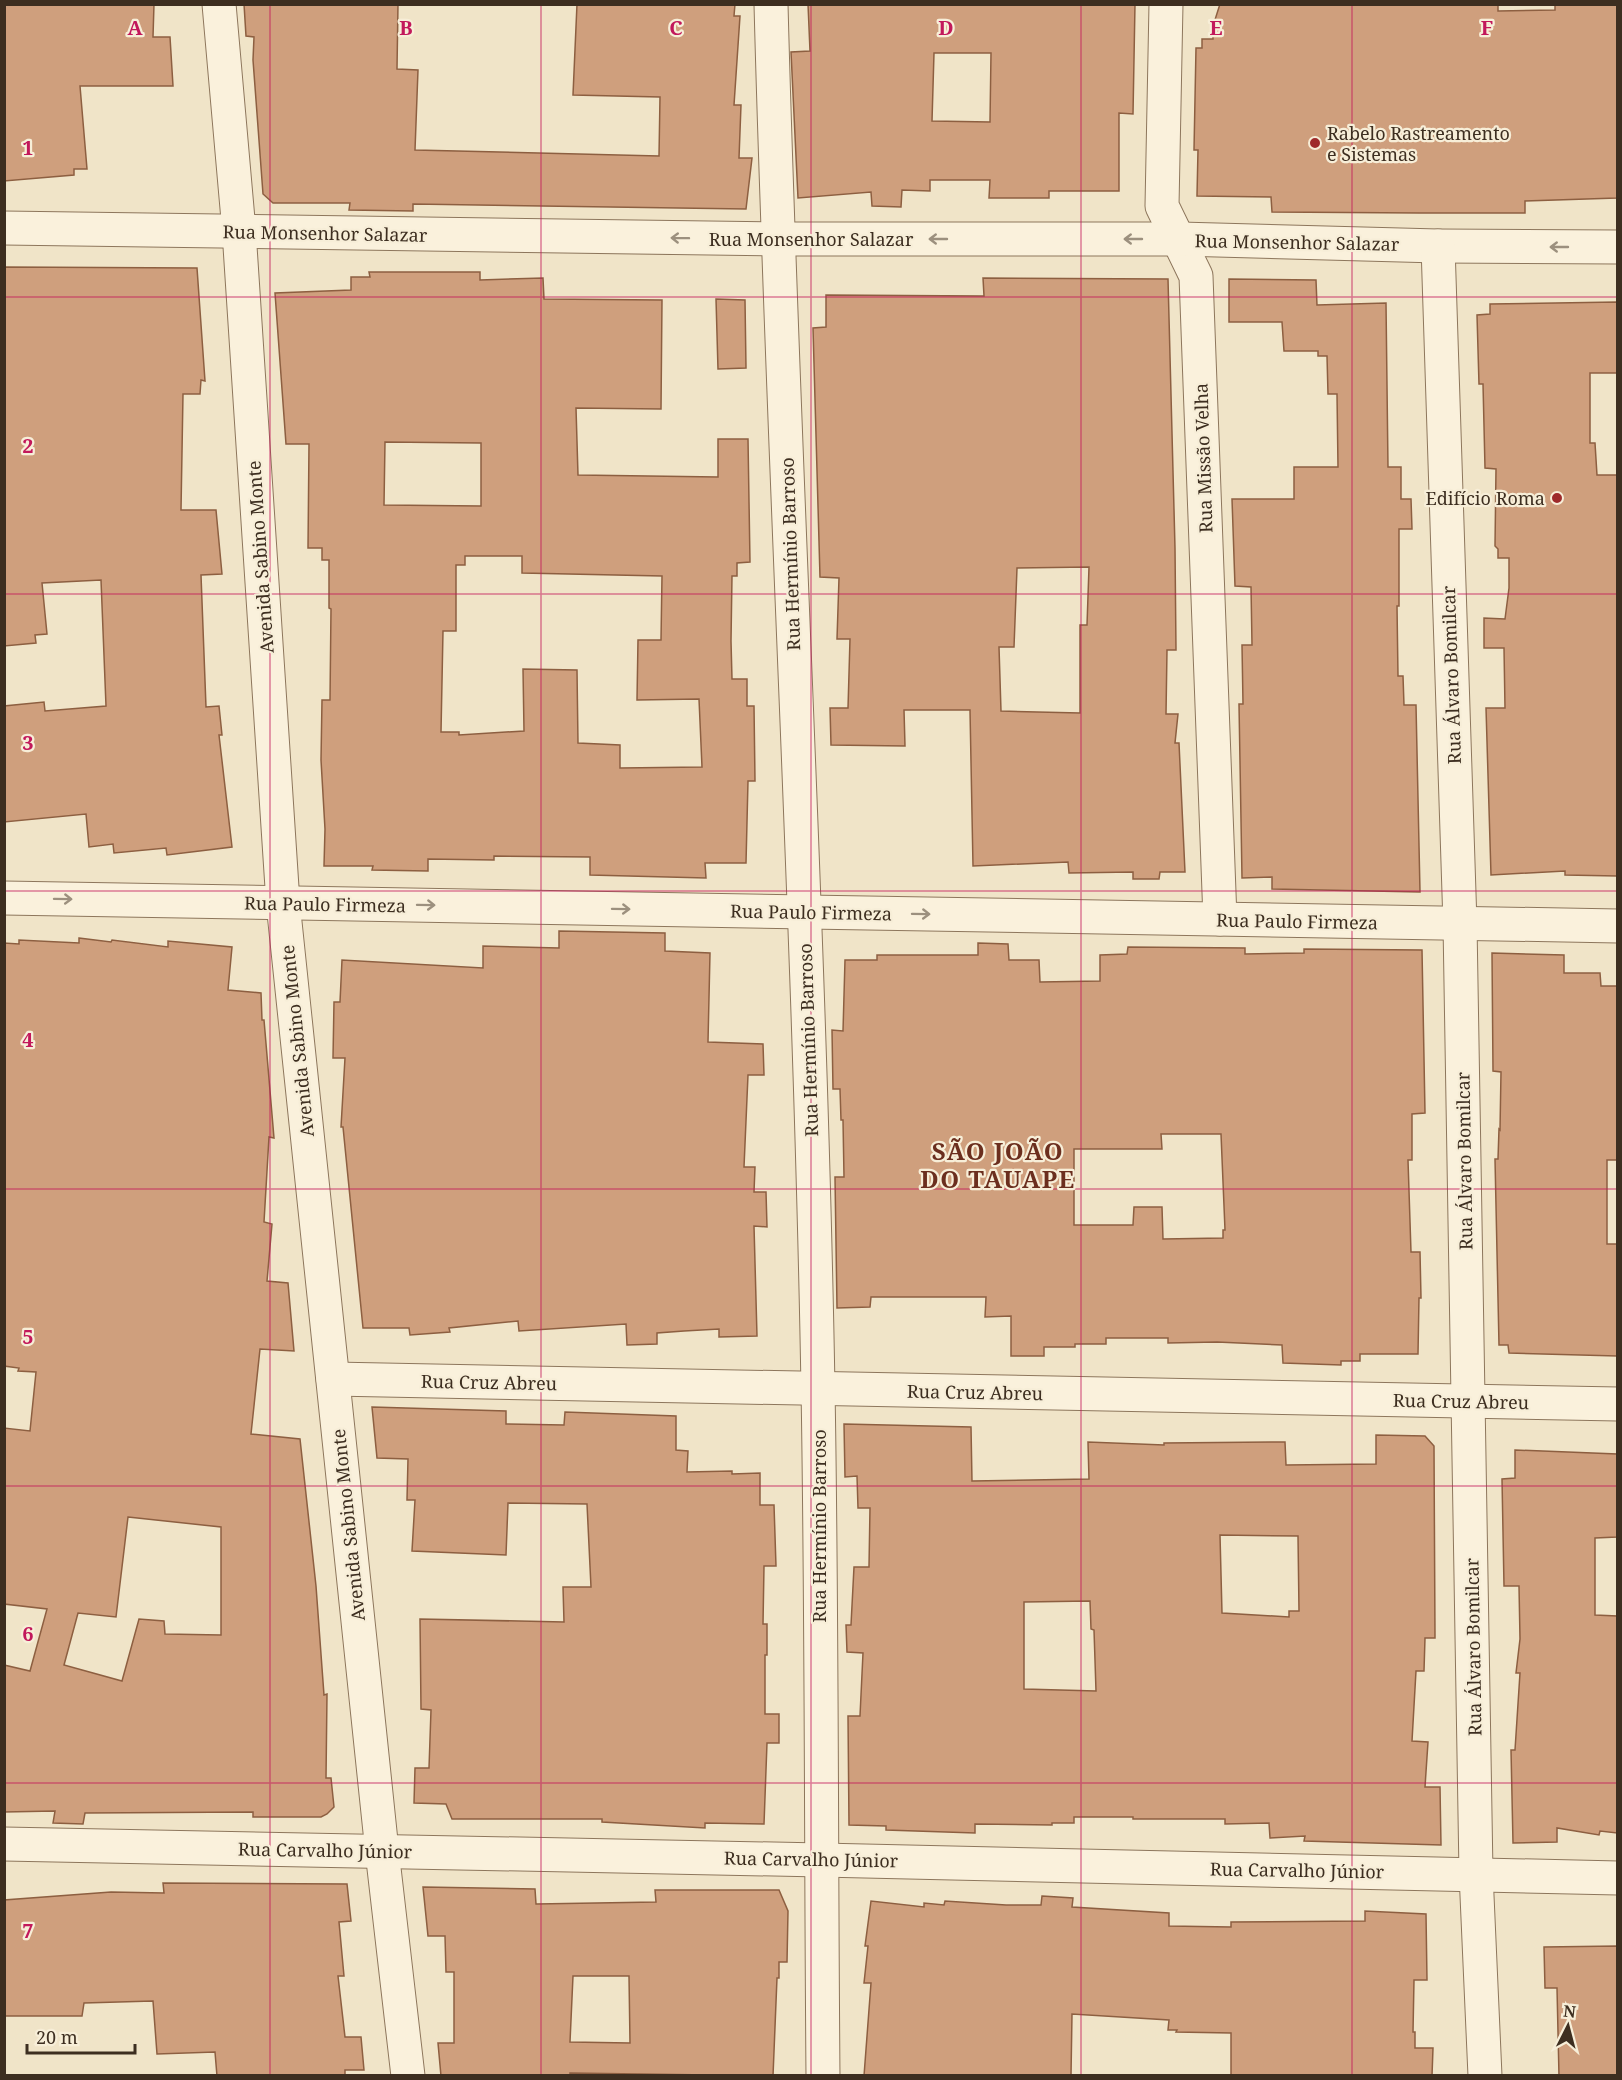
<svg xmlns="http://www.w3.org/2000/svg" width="1622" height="2080" font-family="'Noto Serif',serif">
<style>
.building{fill:#cf9f7d;stroke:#8d5f41;stroke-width:1.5;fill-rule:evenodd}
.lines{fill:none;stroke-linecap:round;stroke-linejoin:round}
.minor-casing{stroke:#8d765c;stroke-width:35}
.minor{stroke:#faf1dc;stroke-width:33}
.oneway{stroke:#9c907e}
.grid{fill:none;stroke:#c2185b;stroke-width:1.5;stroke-opacity:0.55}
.poi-dot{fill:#9e2a2b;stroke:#f7eed8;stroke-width:2}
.labels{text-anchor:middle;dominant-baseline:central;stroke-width:4.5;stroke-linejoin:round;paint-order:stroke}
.poi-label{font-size:18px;fill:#3d2e20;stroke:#f7eed8;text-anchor:start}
.street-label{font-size:18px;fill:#3d2e20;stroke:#f7eed8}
.district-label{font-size:24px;font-weight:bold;letter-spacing:1.5px;fill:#6b2e1e;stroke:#f7eed8}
.grid-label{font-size:20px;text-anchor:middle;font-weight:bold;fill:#c2185b;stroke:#f7eed8;stroke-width:4.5;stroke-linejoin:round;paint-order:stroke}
</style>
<rect width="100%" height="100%" fill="#f0e4c8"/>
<g class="building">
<polygon points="4,4 154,4 153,37 170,37 173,86 80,86 87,169 74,169 74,175 4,181"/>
<polygon points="244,4 398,4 397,69 418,70 415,150 659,156 660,97 573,95 577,4 735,4 734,16 740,16 734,105 741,105 739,158 752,158 746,209 413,204 413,211 349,210 350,203 273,203 263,194 253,60 254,37 246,36"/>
<path d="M808 4H1135L1133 114 1119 113V191H1049V198H989L990 180H930V191L902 190 901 207 872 206 871 192 798 198 791 52 810 51ZM934 53H991L990 122 932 121Z"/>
<polygon points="1220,4 1498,4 1498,11 1555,10 1555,4 1617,4 1617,198 1525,201 1525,213 1420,213 1272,212 1271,197 1197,196 1198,150 1194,150 1196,48 1202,48 1202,39 1213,39 1213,26"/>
<polygon points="4,267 197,268 205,381 201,380 200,394 183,394 181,510 216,510 222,574 201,575 206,707 219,706 222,735 219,735 232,847 167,855 166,848 114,853 113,844 89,847 86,814 4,822 4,706 44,702 45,711 106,706 101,580 42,583 47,634 35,635 36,643 4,646"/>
<path d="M369 272H480V280L543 278 544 299 662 300 661 409 576 408 578 475 718 477V439H748L750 562 737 563V576H732L731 641 732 679H747V706H754L755 781H748L746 863H705L706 878 590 875V857L494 856V860L428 859V871L372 870 373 866H324L325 829 321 760 322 700H330L331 609 329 608V560H322V548H308L309 444H286L275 293 351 290V277H370ZM385 442 481 443V506L384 505ZM465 556H522V573L662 576 661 640H638L637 700 699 699 702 767 620 768V745L578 743 577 670 523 669 524 731 459 735V732H441L443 631H456V565H465Z"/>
<path d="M983 278 1168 279 1175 548 1176 650H1167L1166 714H1178L1175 743H1179L1185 872H1160L1159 879H1133V872L1069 873 1068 862 973 866 970 710H904L905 746 831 745 830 708H848L850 639H837L839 578 820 577 813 328 826 327V295L984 296ZM1089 567 1087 625H1080V713L1001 711 999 647H1014L1017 568Z"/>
<polygon points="1229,279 1316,280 1317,305 1386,303 1388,467 1401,467 1401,499 1411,499 1412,529 1399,529 1399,606 1397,606 1398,676 1403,676 1404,705 1416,705 1420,892 1272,889 1272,877 1242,878 1239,704 1243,704 1242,645 1252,645 1251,587 1235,586 1232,499 1294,499 1294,467 1338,467 1337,394 1328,394 1327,356 1318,356 1318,351 1284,351 1282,322 1229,322"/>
<polygon points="716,299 745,300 746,368 718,369"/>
<polygon points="1617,302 1617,373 1590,373 1590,443 1595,443 1597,475 1617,475 1617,876 1565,875 1565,871 1491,875 1486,708 1505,708 1504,648 1484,648 1484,618 1505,619 1509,588 1509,558 1498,558 1498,549 1495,546 1496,469 1485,468 1483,384 1479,384 1477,315 1490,314 1490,304"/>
<polygon points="559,931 665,933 665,951 710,953 708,1042 763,1044 764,1075 748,1075 744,1167 755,1167 754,1192 766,1192 767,1227 754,1226 757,1336 719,1337 719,1329 684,1331 657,1333 657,1344 627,1345 626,1324 519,1331 518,1321 449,1328 450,1332 410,1335 409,1328 363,1328 343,1127 341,1127 345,1058 333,1058 334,1002 340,1002 342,960 483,968 483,946 559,948"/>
<path d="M79 938 111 942 112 940 168 947V941L232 947 228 990 261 993 262 1020H264L274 1138 269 1137 264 1222 272 1224 267 1281 288 1283 294 1351 260 1349 251 1434 300 1439 316 1586 324 1695 327 1694 326 1778H331L334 1807 327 1814 321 1817H253V1812L85 1813 83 1824 53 1823 55 1811 4 1812V1665L30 1671 47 1609 4 1604V1428L30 1431 36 1372 18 1371 19 1368 4 1366V943L19 944V940L79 943ZM128 1517 221 1527V1635L165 1634 164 1621 139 1619 122 1681 64 1665 78 1613 116 1617Z"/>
<path d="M978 943 1008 944 1009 960H1039L1040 982 1100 981V955L1127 954 1128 947 1245 948V954L1304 953V949L1422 950 1425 1113 1412 1114V1160H1408L1411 1252H1420L1421 1298H1419L1418 1354H1360V1361H1341V1365L1283 1363 1282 1345 1217 1342 1168 1343V1338H1106V1344H1075V1347H1044V1356H1011V1316L985 1317 986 1297H871L870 1307 837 1308 835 1177H844L843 1120H841L840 1089H833L832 1030 843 1031 845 960H877V955H978ZM1161 1134H1221L1225 1230H1223V1238L1163 1239 1162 1207H1134L1133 1225H1074V1149H1162Z"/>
<polygon points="1492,953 1564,955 1564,973 1600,973 1601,986 1617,986 1617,1160 1607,1160 1607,1244 1617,1244 1617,1356 1509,1353 1508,1345 1499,1345 1495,1159 1498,1159 1499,1129 1500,1130 1501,1072 1493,1071"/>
<polygon points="372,1407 506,1411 506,1424 564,1425 565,1412 676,1416 676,1450 688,1451 687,1472 732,1471 732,1474 760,1473 760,1505 774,1505 776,1566 764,1566 763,1624 767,1624 767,1655 765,1655 765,1714 779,1714 779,1743 767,1743 764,1824 705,1823 705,1828 602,1822 602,1819 452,1819 446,1804 414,1803 415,1768 429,1768 431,1710 421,1709 420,1619 564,1622 563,1587 591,1587 587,1504 508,1503 506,1555 412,1551 415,1500 407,1500 408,1459 377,1458"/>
<path d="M844 1424 971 1427 972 1481 1089 1479 1088 1442 1164 1445V1443L1285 1442 1286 1465 1376 1464V1435L1425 1436 1434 1446 1435 1638H1425L1424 1671H1416L1412 1741 1428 1742 1425 1787H1440L1441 1845 1304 1841 1305 1836 1270 1838 1269 1823 1225 1824V1819H1133V1817H1074V1823H1052V1825L975 1824V1833L886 1830V1826L849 1825 848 1716H860L863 1653 847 1652 846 1625H851L854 1567H869L870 1508H858L857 1476 845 1477ZM1220 1535 1298 1536 1299 1611H1289V1617L1222 1613ZM1090 1601 1091 1629 1094 1630 1096 1691 1024 1689V1602Z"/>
<polygon points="1515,1450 1617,1454 1617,1537 1595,1538 1595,1615 1617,1616 1617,1833 1600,1831 1599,1835 1557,1828 1557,1842 1513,1843 1511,1750 1515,1750 1520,1673 1516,1673 1520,1639 1519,1586 1504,1586 1502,1479 1515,1478"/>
<polygon points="163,1883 347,1884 351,1921 339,1922 344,1976 338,1976 345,2037 361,2037 364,2070 345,2070 345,2076 217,2076 215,2052 157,2054 153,2001 84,2003 82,2016 4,2016 4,1900 111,1892 164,1893"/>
<path d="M423 1887 535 1889 536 1904 656 1902 655 1890H779L788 1911 787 1962H779V1978H777L773 2076 570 2073V2076H441L438 2043H454V1972H446L445 1936H428ZM573 1976H629L630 2043 570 2042Z"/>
<polygon points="1042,1896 1073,1898 1072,1907 1169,1913 1169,1926 1231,1927 1231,1922 1365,1921 1365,1911 1426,1914 1427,1980 1414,1980 1413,2032 1415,2032 1415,2048 1433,2048 1432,2076 1231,2076 1231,2033 1176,2032 1177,2030 1168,2030 1169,2020 1072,2014 1071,2076 864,2076 871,1983 864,1983 868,1946 865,1946 871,1901 924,1907 924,1903 944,1905 945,1901 1006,1905 1041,1905"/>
<polygon points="1617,1946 1617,2076 1559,2076 1557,1988 1545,1988 1544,1947"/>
</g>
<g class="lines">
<g class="minor-casing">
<g id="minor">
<polyline points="219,4 239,231 283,903 382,1851 408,2076"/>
<path d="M771 4C783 466 810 927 818 1388 822 1617 821 1847 823 2076"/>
<polyline points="1166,4 1162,206 1196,276 1220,919"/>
<polyline points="4,228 777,239 1180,239 1438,246 1618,247"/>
<polyline points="1438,246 1460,924 1476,1873 1485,2076"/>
<polyline points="4,898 1618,926"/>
<polyline points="333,1379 1618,1404"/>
<polyline points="4,1844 821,1860 1618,1878"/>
</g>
</g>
<use href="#minor" class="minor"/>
</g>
<defs><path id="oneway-shaft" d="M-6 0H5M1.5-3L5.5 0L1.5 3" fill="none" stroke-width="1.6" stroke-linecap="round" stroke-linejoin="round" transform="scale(1.5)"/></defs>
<g class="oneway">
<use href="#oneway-shaft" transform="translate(680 238) rotate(-179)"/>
<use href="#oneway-shaft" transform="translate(938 239) rotate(180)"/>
<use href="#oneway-shaft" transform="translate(1133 239) rotate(180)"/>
<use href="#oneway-shaft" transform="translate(1559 247) rotate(-180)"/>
<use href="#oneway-shaft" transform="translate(63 899) rotate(1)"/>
<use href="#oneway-shaft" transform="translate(426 905) rotate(1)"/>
<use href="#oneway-shaft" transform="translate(621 909) rotate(1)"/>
<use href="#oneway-shaft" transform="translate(921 914) rotate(1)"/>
</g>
<path class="grid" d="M270 4V2076M541 4V2076M811 4V2076M1081 4V2076M1352 4V2076M4 297H1618M4 594H1618M4 891H1618M4 1189H1618M4 1486H1618M4 1783H1618"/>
<g class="poi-dot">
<circle cx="1315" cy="143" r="6"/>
<circle cx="1557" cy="498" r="6"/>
</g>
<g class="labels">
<g class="poi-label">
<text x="1327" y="133">Rabelo Rastreamento<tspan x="1327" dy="21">e Sistemas</tspan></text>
<text x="1545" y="498" text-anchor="end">Edifício Roma</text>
</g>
<g class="street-label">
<text transform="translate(325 233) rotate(1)">Rua Monsenhor Salazar</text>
<text x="811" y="239">Rua Monsenhor Salazar</text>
<text transform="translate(1297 242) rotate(1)">Rua Monsenhor Salazar</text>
<text transform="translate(1203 458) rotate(-92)">Rua Missão Velha</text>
<text transform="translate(790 554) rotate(-92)">Rua Hermínio Barroso</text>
<text transform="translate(260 557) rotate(-94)">Avenida Sabino Monte</text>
<text transform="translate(1451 675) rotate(-92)">Rua Álvaro Bomilcar</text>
<text transform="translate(325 904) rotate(1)">Rua Paulo Firmeza</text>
<text transform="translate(811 912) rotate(1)">Rua Paulo Firmeza</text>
<text transform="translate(1297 921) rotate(1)">Rua Paulo Firmeza</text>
<text transform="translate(808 1040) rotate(-92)">Rua Hermínio Barroso</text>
<text transform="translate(297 1041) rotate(-96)">Avenida Sabino Monte</text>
<text transform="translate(1464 1161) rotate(-91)">Rua Álvaro Bomilcar</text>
<text transform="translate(489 1382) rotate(1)">Rua Cruz Abreu</text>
<text transform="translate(975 1392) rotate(1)">Rua Cruz Abreu</text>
<text transform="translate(1461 1401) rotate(1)">Rua Cruz Abreu</text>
<text transform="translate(348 1525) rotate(-96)">Avenida Sabino Monte</text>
<text transform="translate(819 1526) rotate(-90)">Rua Hermínio Barroso</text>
<text transform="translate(1473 1647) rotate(-91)">Rua Álvaro Bomilcar</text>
<text transform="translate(325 1850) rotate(1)">Rua Carvalho Júnior</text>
<text transform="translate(811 1859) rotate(1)">Rua Carvalho Júnior</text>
<text transform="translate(1297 1870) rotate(1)">Rua Carvalho Júnior</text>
</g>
<g class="district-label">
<text x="998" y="1150">SÃO JOÃO<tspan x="998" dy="28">DO TAUAPE</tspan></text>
</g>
</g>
<g class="grid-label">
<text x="135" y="35">A</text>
<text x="406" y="35">B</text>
<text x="676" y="35">C</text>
<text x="946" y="35">D</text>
<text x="1216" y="35">E</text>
<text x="1487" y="35">F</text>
<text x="28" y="155">1</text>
<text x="28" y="453">2</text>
<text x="28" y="750">3</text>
<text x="28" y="1047">4</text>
<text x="28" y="1344">5</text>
<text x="28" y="1641">6</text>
<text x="28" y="1938">7</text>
</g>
<rect width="1622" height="2080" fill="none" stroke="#3d2e20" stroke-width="12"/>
<g transform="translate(1568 2026) rotate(6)" stroke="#f7eed8" stroke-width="4.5" paint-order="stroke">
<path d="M0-4.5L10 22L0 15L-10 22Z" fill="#3d2e20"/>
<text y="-9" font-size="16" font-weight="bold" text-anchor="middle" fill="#3d2e20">N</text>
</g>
<path d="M27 2044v9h108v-9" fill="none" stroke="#3d2e20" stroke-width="3"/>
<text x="36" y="2044" font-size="18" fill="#3d2e20" stroke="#f7eed8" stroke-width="4.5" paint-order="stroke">20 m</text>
</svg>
